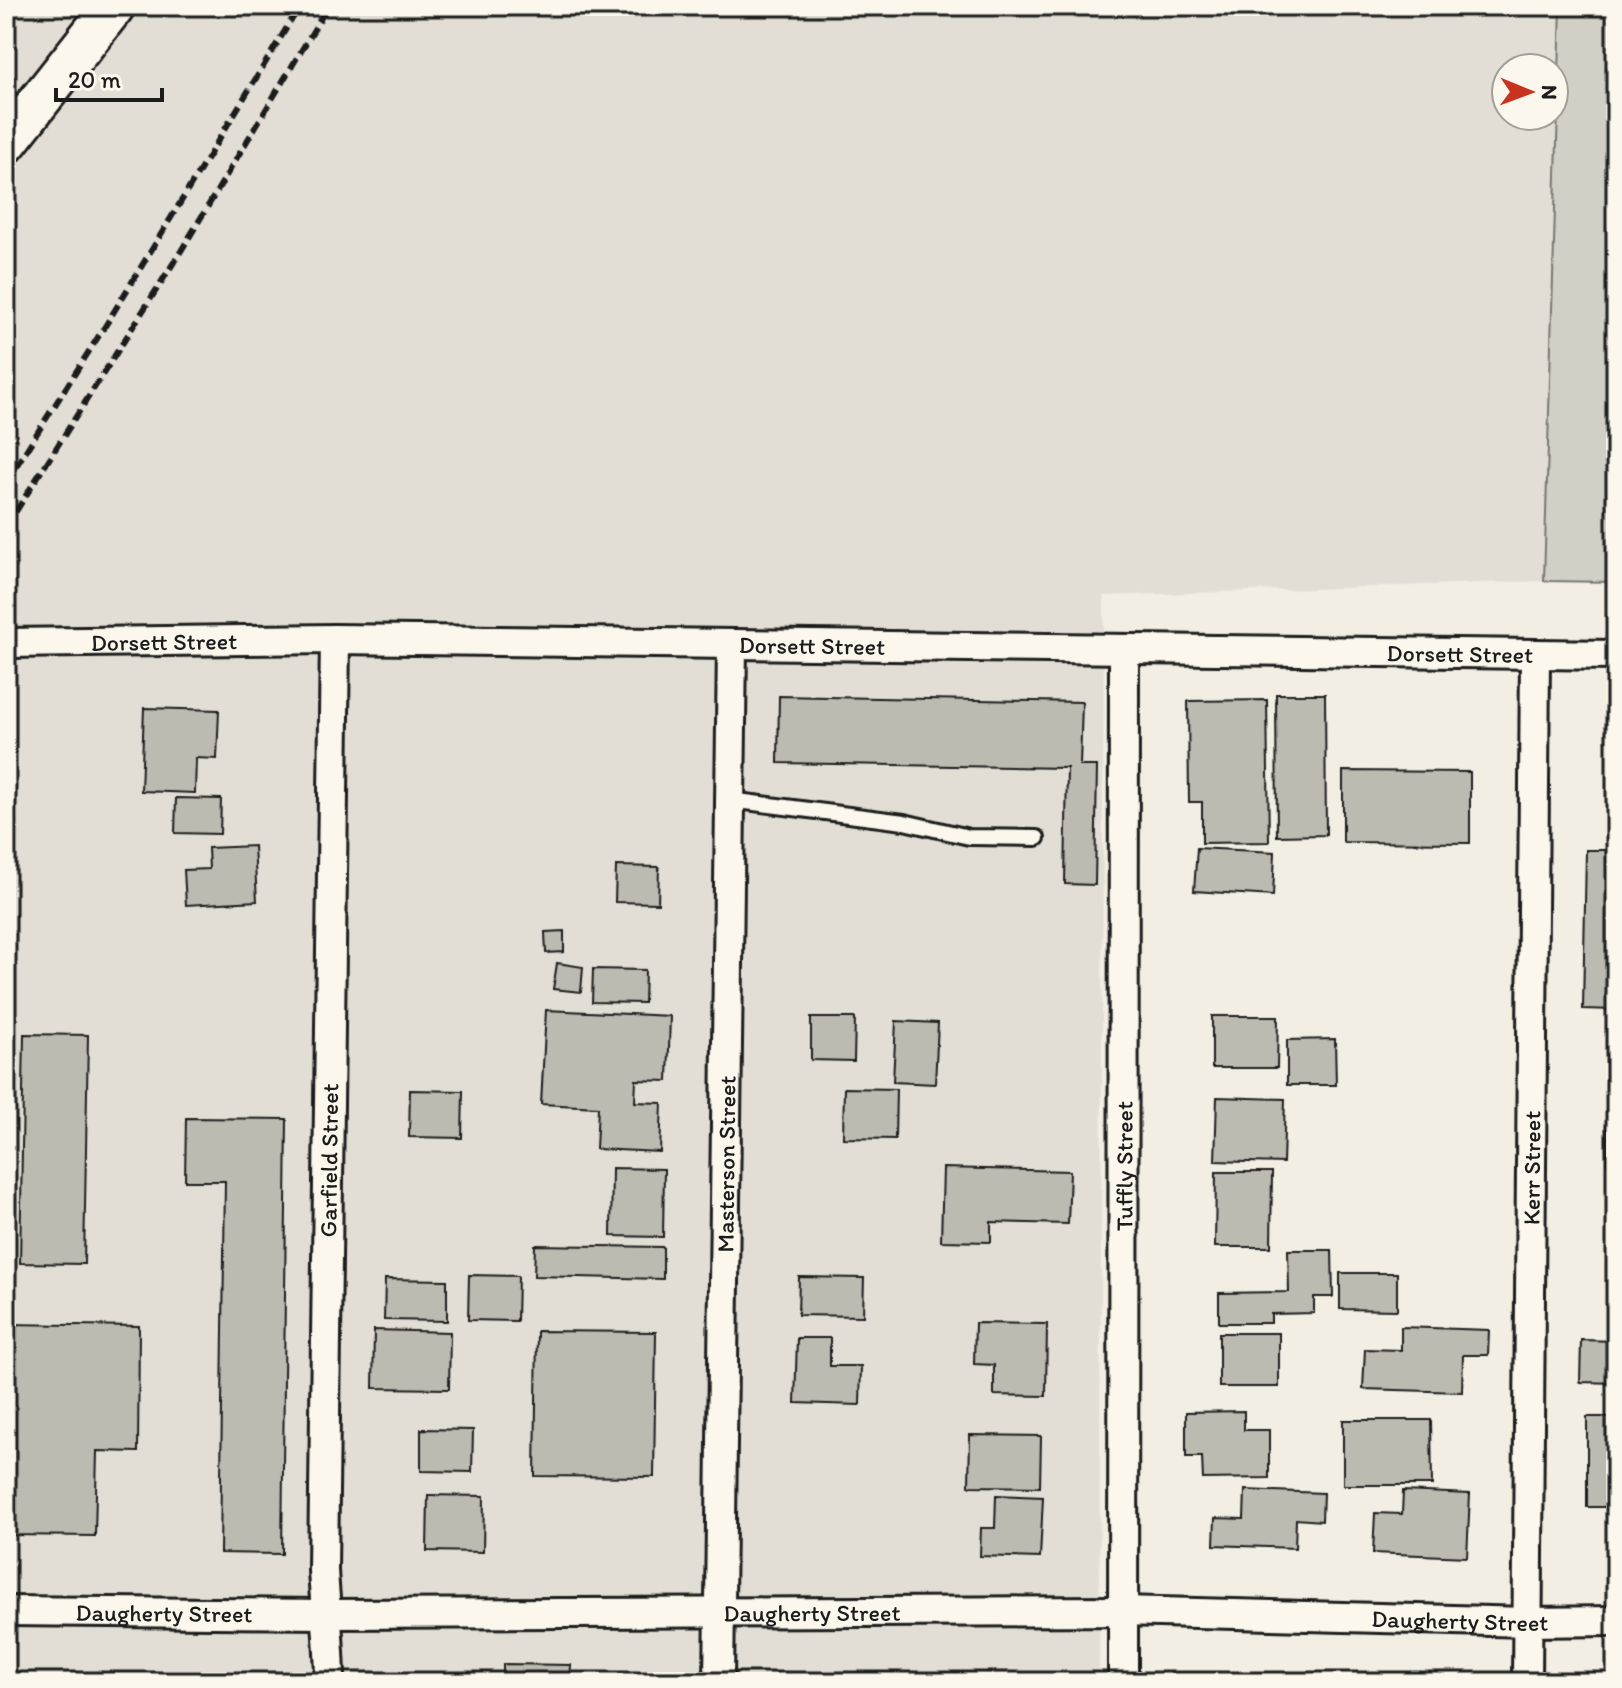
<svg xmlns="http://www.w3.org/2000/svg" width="1622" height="1688" font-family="Itim,sans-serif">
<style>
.built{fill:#e2ded5;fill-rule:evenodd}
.green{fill:#d2cfc6;stroke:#777671;stroke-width:2}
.building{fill:#bdbab1;stroke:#1c1c1c;stroke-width:2}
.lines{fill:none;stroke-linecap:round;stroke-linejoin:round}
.lane-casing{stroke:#1c1c1c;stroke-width:20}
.street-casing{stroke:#1c1c1c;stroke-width:34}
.secondary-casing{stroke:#1c1c1c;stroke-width:46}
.lane{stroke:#fbf7ec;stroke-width:14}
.street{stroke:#fbf7ec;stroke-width:28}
.secondary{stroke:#fbf7ec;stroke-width:40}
.rail{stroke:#1c1c1c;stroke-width:6;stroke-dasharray:12 6;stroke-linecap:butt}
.labels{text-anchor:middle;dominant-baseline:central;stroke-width:6;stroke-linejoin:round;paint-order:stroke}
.street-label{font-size:24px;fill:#1c1c1c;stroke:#fbf7ec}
</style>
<rect width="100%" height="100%" fill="#f2eee4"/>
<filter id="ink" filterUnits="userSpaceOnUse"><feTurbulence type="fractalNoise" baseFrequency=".0125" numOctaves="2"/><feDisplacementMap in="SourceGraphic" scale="16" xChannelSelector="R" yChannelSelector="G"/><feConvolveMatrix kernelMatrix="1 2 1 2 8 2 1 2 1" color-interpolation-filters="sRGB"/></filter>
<g filter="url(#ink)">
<path class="built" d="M6 6H1561L1544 581 1104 596 1099 1682H6ZM1506 68H1554V116H1506Z"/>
<polygon class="green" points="1561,6 1616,6 1616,582 1544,581"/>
<g class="building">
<polygon points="1276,694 1325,694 1326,835 1277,836"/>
<polygon points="779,696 1082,702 1080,766 1097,766 1095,885 1065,884 1067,768 778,763"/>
<polygon points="1267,700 1269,842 1202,843 1202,802 1189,802 1188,701"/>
<polygon points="144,708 219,710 217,759 196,758 195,793 141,791"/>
<polygon points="1343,771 1470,772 1470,843 1343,842"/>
<polygon points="176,798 221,799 220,834 175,833"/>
<polygon points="254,846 257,901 186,905 184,870 209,869 208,848"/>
<polygon points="1197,848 1275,852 1273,896 1194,891"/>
<polygon points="1586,850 1616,850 1616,1010 1583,1009"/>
<polygon points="616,866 659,867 658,903 615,902"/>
<polygon points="564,931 564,952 546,953 545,932"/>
<polygon points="557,963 583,967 581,992 553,989"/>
<polygon points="593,969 645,970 644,1003 592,1002"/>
<polygon points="546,1010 670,1016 668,1081 636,1080 635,1102 662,1103 660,1152 596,1149 598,1107 541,1104"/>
<polygon points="1212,1016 1278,1016 1277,1068 1212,1068"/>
<polygon points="811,1018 855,1018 854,1061 811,1060"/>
<polygon points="896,1021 938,1023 935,1084 893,1082"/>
<polygon points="24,1034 88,1035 84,1264 20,1263"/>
<polygon points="1335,1039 1336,1085 1287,1085 1287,1040"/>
<polygon points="844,1088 896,1089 895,1139 843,1138"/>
<polygon points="410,1090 463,1091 462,1138 409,1137"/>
<polygon points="1217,1097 1285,1099 1283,1163 1215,1161"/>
<polygon points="186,1118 287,1119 282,1554 220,1553 225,1181 185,1181"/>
<rect x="1607" y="1122" width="9" height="41"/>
<polygon points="612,1168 664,1169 663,1237 611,1236"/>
<polygon points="943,1168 1070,1171 1068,1224 991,1222 991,1242 941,1241"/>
<polygon points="1216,1172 1272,1172 1271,1247 1215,1247"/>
<polygon points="535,1245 663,1247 663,1279 534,1276"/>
<polygon points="1288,1250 1332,1250 1333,1297 1314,1297 1314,1313 1271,1314 1271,1323 1219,1323 1219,1293 1289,1292"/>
<polygon points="1340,1273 1397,1273 1397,1310 1340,1309"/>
<polygon points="469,1275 518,1276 517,1321 468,1320"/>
<polygon points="799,1277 864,1278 863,1316 798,1315"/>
<polygon points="385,1279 447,1280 447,1321 384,1320"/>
<polygon points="975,1323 1047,1324 1046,1396 994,1395 994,1365 974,1364"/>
<polygon points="6,1324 139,1326 138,1452 97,1451 95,1536 6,1535"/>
<polygon points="1401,1327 1489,1330 1488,1355 1463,1355 1462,1392 1363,1389 1365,1349 1401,1350"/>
<polygon points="374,1330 450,1332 449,1389 373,1388"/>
<polygon points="537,1331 656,1332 654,1477 535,1476"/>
<rect x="1219" y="1333" width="60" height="54"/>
<polygon points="797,1338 830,1338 830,1366 861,1366 860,1405 795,1403"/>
<polygon points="1581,1340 1616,1341 1616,1383 1580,1382"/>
<polygon points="1244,1411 1244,1430 1269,1430 1269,1478 1203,1479 1202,1457 1186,1457 1186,1412"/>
<rect x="1587" y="1417" width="29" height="90"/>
<polygon points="1343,1420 1431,1420 1432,1485 1343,1485"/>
<polygon points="421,1429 473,1430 472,1472 421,1471"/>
<polygon points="970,1435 1041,1436 1040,1487 969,1486"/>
<polygon points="1245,1490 1323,1493 1322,1521 1296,1519 1295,1548 1214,1545 1215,1518 1244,1519"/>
<polygon points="1403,1491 1470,1494 1467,1557 1373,1553 1375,1513 1402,1514"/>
<polygon points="428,1495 484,1496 483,1552 427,1551"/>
<polygon points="996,1495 1043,1497 1040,1558 980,1556 981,1528 995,1528"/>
<polygon points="503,1664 571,1665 570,1682 503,1682"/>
</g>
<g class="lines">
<g class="lane-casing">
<polyline id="lane" points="730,800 904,822 969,837 1037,838"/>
</g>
<g class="street-casing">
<g id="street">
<path id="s1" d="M6 643 335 639 1616 655"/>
<path id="s2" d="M6 1611 325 1614 1122 1611 1527 1622 1616 1621"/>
<path id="s3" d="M330 1682C330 1644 325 1607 323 1570L335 639"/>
<path id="s4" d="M719 1682 732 645"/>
<path id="s5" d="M1123 1682 1124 650"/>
<path id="s6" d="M1527 1682 1535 655"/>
</g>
</g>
<g class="secondary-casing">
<polyline id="secondary" points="6,143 114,6"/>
</g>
<use href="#lane" class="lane"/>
<use href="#street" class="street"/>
<use href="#secondary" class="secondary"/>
<g class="rail">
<polyline points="6,482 107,323 300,6"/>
<polyline points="6,527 181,251 328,6"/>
</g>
</g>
</g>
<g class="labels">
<g class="street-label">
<text stroke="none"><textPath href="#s1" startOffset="158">Dorsett Street</textPath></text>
<text stroke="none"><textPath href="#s1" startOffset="806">Dorsett Street</textPath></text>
<text stroke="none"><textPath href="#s1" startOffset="1454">Dorsett Street</textPath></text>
<text stroke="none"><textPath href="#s3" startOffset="522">Garfield Street</textPath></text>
<text stroke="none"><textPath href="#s4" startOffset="518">Masterson Street</textPath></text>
<text stroke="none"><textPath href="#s5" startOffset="516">Tuffly Street</textPath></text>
<text stroke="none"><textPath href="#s6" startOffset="514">Kerr Street</textPath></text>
<text stroke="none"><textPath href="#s2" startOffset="806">Daugherty Street</textPath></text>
<text stroke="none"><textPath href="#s2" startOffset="158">Daugherty Street</textPath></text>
<text stroke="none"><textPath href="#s2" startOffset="1454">Daugherty Street</textPath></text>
</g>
</g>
<rect width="1622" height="1688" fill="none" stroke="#fbf7ec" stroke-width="32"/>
<rect x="16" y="16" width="1590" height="1656" fill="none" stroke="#1c1c1c" stroke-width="3" filter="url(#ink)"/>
<g transform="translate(1530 92) rotate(91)"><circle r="38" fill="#fbf7ec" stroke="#a29f99" stroke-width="2"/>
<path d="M0-6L14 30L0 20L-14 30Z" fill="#c8321e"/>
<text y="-12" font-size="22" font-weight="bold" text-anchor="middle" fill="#1c1c1c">N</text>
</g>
<path d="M56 88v12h106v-12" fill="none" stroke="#1c1c1c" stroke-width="4"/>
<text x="68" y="88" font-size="24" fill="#1c1c1c" stroke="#fbf7ec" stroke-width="6" paint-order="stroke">20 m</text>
</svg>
